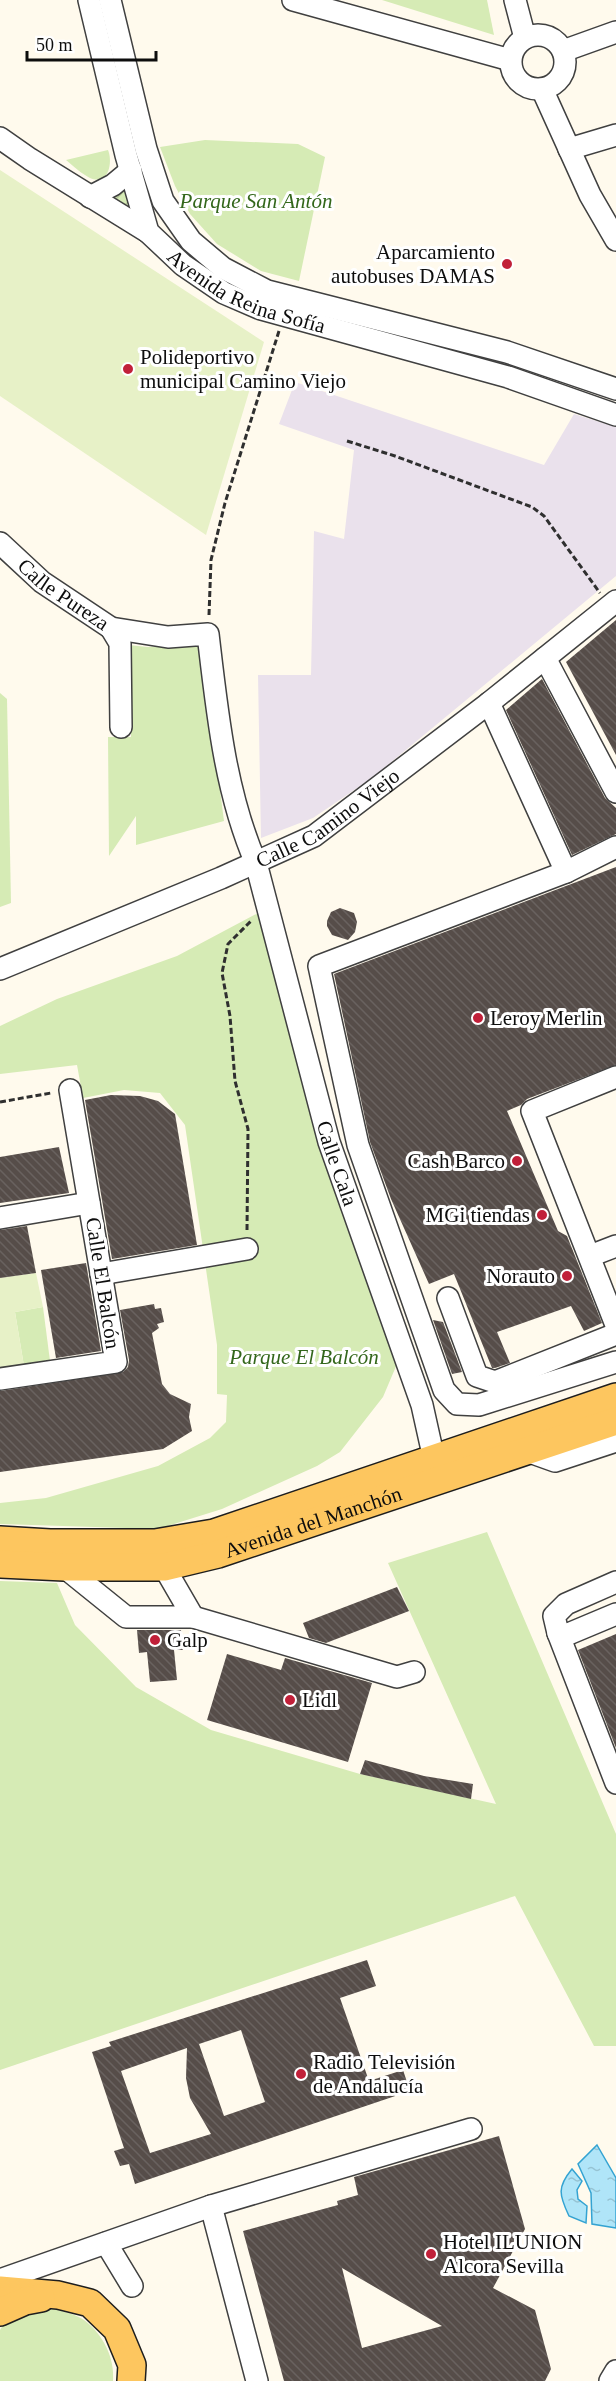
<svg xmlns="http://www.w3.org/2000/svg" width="616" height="2381" font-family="Georgia,serif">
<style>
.industrial{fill:#eae1ec}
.grass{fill:#d6ebb5}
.garden{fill:url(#garden-furrows)}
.pitch{fill:#e7f1c7}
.water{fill:url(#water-ripples);stroke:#34a3d2;stroke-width:1.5}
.building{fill:url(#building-back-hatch);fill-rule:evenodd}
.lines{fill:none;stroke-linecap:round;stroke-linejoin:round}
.minor-casing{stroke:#404040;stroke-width:24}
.major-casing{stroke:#1e1e1e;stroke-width:30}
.path{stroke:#2f2f2f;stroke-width:3;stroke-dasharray:6 3;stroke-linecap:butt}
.minor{stroke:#fff;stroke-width:21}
.major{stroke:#fdc65f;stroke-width:27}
.poi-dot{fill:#c12039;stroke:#fff;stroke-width:2}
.labels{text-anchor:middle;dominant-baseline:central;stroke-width:6;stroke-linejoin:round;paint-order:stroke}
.park-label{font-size:21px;font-style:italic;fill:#33671b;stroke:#fff}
.poi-label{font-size:21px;fill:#0d0d0d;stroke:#fff;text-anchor:start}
.street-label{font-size:21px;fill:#0d0d0d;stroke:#fff}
</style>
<defs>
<pattern id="garden-furrows" width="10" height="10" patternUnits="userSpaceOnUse" patternTransform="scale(1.5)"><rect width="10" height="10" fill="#d6ebb5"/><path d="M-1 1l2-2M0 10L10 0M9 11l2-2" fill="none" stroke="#b6c89a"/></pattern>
<pattern id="water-ripples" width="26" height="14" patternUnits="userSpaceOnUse" patternTransform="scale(1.5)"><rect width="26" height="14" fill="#b0e5f8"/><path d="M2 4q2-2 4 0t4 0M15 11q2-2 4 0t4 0" fill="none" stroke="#96c3d3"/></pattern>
<pattern id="building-back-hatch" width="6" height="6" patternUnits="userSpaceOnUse" patternTransform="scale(1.5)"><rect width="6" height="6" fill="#564d49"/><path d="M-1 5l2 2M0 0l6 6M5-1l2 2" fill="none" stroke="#69625f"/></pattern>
</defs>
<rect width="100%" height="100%" fill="#fffaed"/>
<polygon class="industrial" points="295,382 544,465 574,414 616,427 616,576 372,778 313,818 261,838 258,675 311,675 314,531 344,539 354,450 279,424"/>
<g class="grass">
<polygon points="382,0 487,0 494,35"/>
<polygon points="205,140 298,144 325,157 299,281 261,271 217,244 190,214 175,186 160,147"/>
<path d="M108 150C113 162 109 186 90 178 82 174 73 166 66 160Z"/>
<polygon points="129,645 147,647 201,645 224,821 136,845 136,816 109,856 108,737 131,737"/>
<polygon points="0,693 7,699 11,903 0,907"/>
<polygon points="260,912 397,1364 383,1397 340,1452 317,1466 222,1509 158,1529 0,1524 0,1503 46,1498 158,1466 210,1438 226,1422 227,1395 217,1394 217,1345 185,1125 160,1093 124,1090 83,1098 77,1065 0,1074 0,1026 57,999 177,956"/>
<polygon points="43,1307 50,1361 24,1366 15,1312"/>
<polygon points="487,1532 616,1834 616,2046 594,2046 515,1896 0,2070 0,1581 57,1583 75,1625 136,1687 211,1730 360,1774 496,1804 388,1563"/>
<path d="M53 2308C62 2312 76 2314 84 2320 103 2334 115 2358 113 2381H0V2330L5 2322Z"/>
</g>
<polygon class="garden" points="123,182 135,214 106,194"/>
<g class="pitch">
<polygon points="0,170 264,342 206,535 0,396"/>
<polygon points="36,1273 43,1307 15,1312 24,1366 0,1370 0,1278"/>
</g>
<g class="water">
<polygon points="597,2145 616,2178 616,2228 592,2224 591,2193 578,2164"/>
<path d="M572 2169 582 2181 577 2190 578 2199 587 2206 586 2223 569 2216C559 2195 557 2187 572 2169Z"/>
</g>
<g class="building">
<polygon points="616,620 616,755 566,662"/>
<polygon points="542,679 605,798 616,808 616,834 572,855 506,710"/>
<polygon points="616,867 616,1065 527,1099 521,1105 507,1111 558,1231 567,1236 602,1323 584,1331 571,1306 497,1332 510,1363 495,1368 492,1368 454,1274 429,1284 391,1199 370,1142 334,974"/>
<polygon points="340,908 354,913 357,922 355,932 348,940 332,935 327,926 327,921 331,912"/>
<polygon points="111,1095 140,1096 158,1101 175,1114 197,1245 112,1259 85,1100"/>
<polygon points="59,1147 69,1193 0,1203 0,1157"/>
<polygon points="27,1226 36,1273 0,1278 0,1230"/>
<polygon points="86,1263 101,1351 56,1358 41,1270"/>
<polygon points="154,1304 155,1309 161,1308 164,1322 157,1324 159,1328 152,1333 162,1384 170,1394 191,1404 189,1417 192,1431 163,1449 0,1472 0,1391 123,1372 128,1367 129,1360 120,1310"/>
<polygon points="433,1320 443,1322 462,1372 452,1374"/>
<polygon points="397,1587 409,1611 326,1643 309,1638 303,1623"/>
<polygon points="137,1630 181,1630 183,1650 174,1650 177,1680 150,1682 147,1652 139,1653"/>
<polygon points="616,1634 616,1748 578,1650"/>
<polygon points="227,1654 281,1670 285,1658 372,1683 348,1762 207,1720"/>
<polygon points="365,1760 424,1776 473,1784 471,1799 360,1774"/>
<path d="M367 1960 376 1986 340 1998 369 2081 403 2070 410 2091 135 2184 129 2164 120 2166 114 2151 124 2148 92 2052 111 2046 109 2042ZM241 2030 265 2102 224 2116 199 2044ZM187 2048 186 2078 190 2098 211 2134 150 2153 121 2071Z"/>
<path d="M499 2136 525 2229 493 2288 535 2310 551 2369 545 2381H284L243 2231 338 2205 337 2201 358 2195 354 2177ZM342 2268 442 2326 362 2348Z"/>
</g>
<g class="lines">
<g class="minor-casing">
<g id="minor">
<path id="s1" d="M89 0 126 155 148 232 183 265 224 293 261 309 508 377 616 415"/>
<polyline points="110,0 146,149 163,201 191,241 223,268 267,291 507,352 616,389"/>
<polyline points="293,0 510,60"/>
<polyline points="515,0 525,38"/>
<circle cx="538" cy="62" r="27"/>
<polyline points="563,51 616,32"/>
<polyline points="542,89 590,195 616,240"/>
<polyline points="0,138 30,159 148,232"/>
<polyline points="569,149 616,135"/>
<polyline points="90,197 113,185 131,170"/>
<path id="s2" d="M0 543 42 582 111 628 168 637 208 634C217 711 225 792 256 863L329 1142 422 1405 434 1459"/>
<polyline points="111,628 120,643 121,727"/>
<polyline points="545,658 616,792"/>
<polyline points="489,703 566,872 616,847"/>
<polyline points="566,872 319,966 358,1145 444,1390 457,1404 479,1405 616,1362"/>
<path id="s3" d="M0 969 221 878 314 836 489 703 616 601"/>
<polyline points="616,1077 532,1111 616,1325"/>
<polyline points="0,1218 89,1203"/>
<polyline points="590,1256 616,1246"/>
<polyline points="101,1274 247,1249"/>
<polyline points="448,1298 477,1376 495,1382 616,1334"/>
<polyline points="0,1379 116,1362 70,1090"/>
<polyline points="527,1451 555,1461 616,1441"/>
<polyline points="64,1567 126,1617 193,1617 164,1567"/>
<polyline points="616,1582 566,1604 554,1616 558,1633 566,1635 616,1614"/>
<polyline points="193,1617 397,1677 414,1672"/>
<polyline points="558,1633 616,1783"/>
<polyline points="211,2206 257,2381"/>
<polyline points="106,2243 132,2286"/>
<polyline points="0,2280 211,2206 471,2129"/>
<polyline points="610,2381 616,2371"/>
</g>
</g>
<g class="major-casing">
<g id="major">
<polyline points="0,1540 50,1543 155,1543 214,1533 616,1397"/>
<path id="s4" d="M0 1564 64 1567H164L218 1554 616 1421"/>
<polyline points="0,2290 58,2295 90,2303 117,2329 132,2365 131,2381"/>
<polyline points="0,2312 25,2301 41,2298"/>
</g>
</g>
<g class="path">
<polyline points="347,441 395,456 532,507 544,516 600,593"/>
<polyline points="209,615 211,560 225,503 279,331"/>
<polyline points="0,1102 51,1093"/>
<polyline points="247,1230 248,1129 235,1081 230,1016 222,973 228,944 252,920"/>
</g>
<use href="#minor" class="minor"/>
<use href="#major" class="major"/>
</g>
<g class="poi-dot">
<circle cx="507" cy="264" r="6"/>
<circle cx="128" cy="369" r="6"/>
<circle cx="478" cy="1018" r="6"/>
<circle cx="517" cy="1161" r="6"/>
<circle cx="542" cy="1215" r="6"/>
<circle cx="567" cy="1276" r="6"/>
<circle cx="155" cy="1640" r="6"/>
<circle cx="290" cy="1700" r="6"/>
<circle cx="301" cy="2074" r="6"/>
<circle cx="431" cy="2254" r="6"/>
</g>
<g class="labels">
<g class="park-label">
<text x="256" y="201">Parque San Antón</text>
<text x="304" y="1357">Parque El Balcón</text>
</g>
<g class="poi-label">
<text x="495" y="252" text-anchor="end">Aparcamiento<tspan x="495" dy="24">autobuses DAMAS</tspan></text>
<text x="140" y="357">Polideportivo<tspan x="140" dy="24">municipal Camino Viejo</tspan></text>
<text x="490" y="1018">Leroy Merlin</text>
<text x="505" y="1161" text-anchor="end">Cash Barco</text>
<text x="530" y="1215" text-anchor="end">MGi tiendas</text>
<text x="555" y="1276" text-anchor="end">Norauto</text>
<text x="167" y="1640">Galp</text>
<text x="302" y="1700">Lidl</text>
<text x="313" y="2062">Radio Televisión<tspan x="313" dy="24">de Andalucía</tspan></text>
<text x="443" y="2242">Hotel ILUNION<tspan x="443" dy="24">Alcora Sevilla</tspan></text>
</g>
<g class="street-label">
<text stroke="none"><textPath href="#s1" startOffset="357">Avenida Reina Sofía</textPath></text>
<text stroke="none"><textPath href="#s2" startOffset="82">Calle Pureza</textPath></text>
<text stroke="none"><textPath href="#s3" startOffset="362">Calle Camino Viejo</textPath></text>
<text stroke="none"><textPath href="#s2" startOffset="784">Calle Cala</textPath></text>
<text transform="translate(103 1283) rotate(81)">Calle El Balcón</text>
<text stroke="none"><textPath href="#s4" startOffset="320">Avenida del Manchón</textPath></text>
</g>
</g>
<path d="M27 51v9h129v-9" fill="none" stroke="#0d0d0d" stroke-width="3"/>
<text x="36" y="51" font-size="18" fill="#0d0d0d" stroke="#ffffff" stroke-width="4.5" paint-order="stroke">50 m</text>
</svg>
